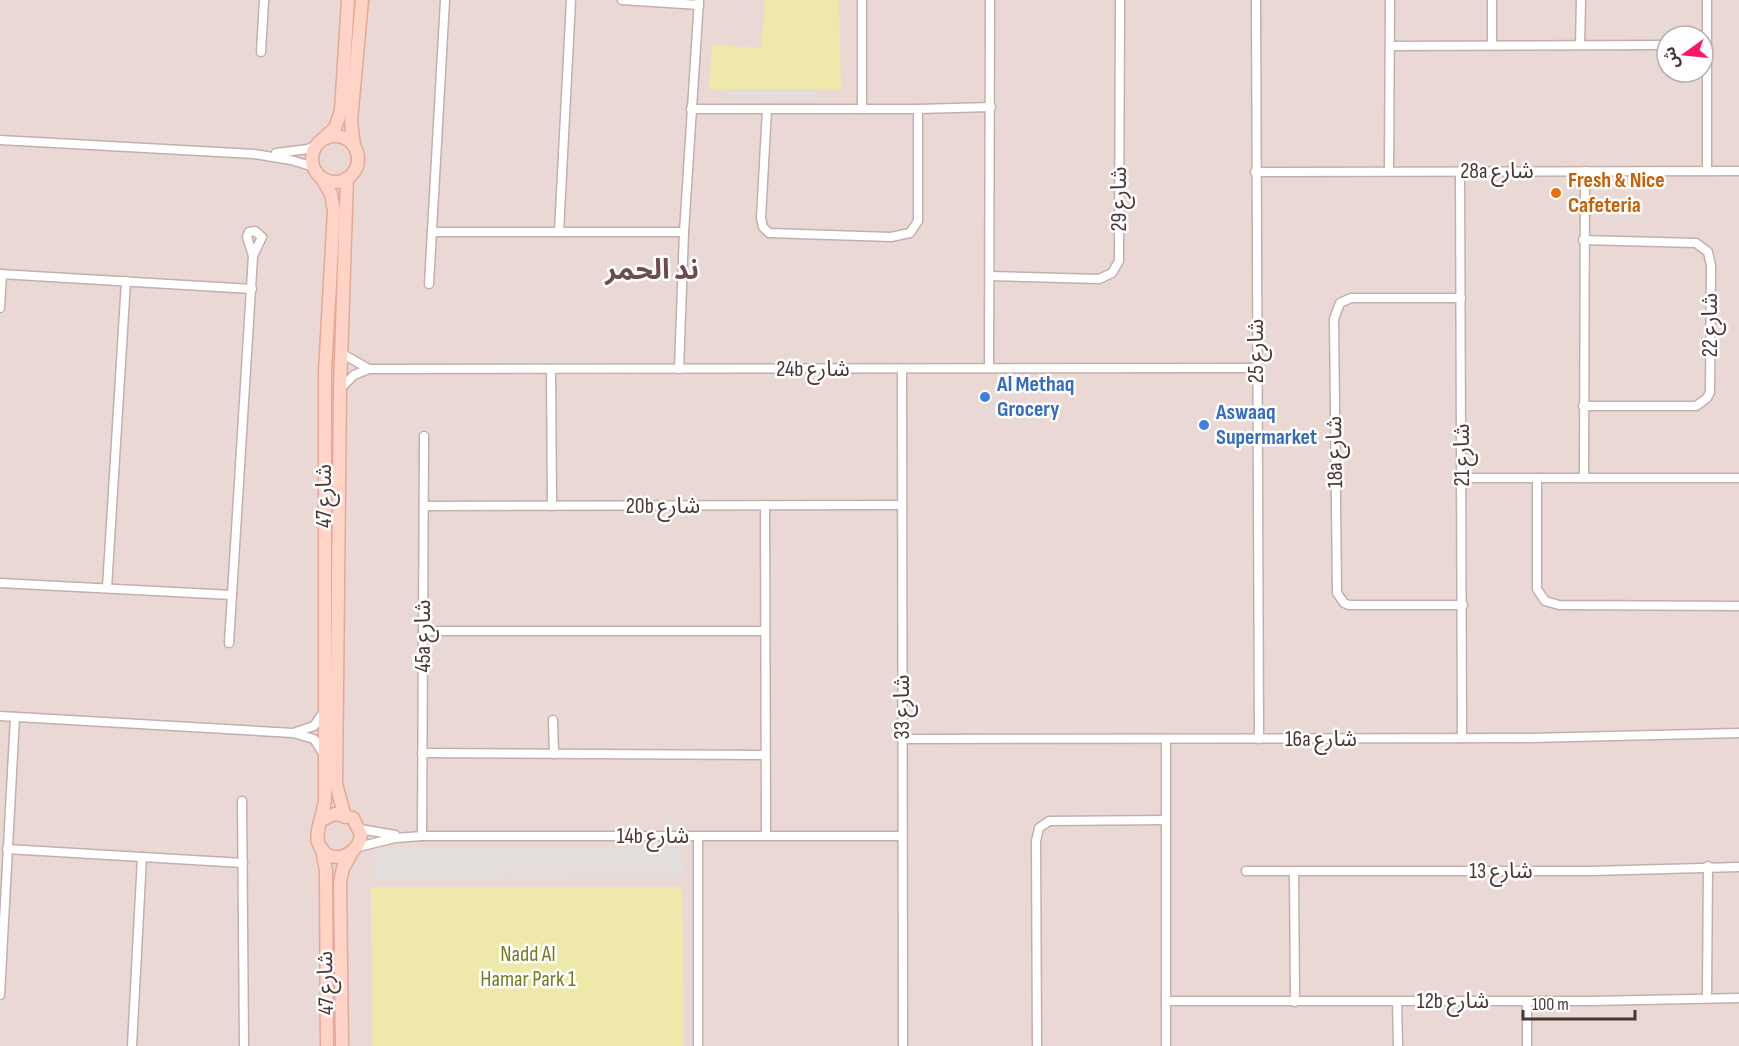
<svg xmlns="http://www.w3.org/2000/svg" width="1739" height="1046" font-family="'Sofia Sans Condensed','Noto Sans Arabic',sans-serif">
<style>
.residential{fill:#ead8d4;fill-rule:evenodd}
.green{fill:#eee9ab}
.parking{fill:#e3dddc}
.lines{fill:none;stroke-linecap:round;stroke-linejoin:round}
.street-casing{stroke:#c5afab;stroke-width:11}
.secondary-casing{stroke:#e4a897;stroke-width:15}
.street{stroke:#fff;stroke-width:8}
.secondary{stroke:#ffd4c7;stroke-width:12}
.food-dot{fill:#e8710a;stroke:#fff;stroke-width:2}
.shop-dot{fill:#3f7fe0;stroke:#fff;stroke-width:2}
.labels{text-anchor:middle;dominant-baseline:central;stroke-width:5;stroke-linejoin:round;paint-order:stroke}
.street-label{font-size:22px;fill:#493635;stroke:#fff}
.food-label{font-size:22px;font-weight:bold;fill:#c56008;stroke:#fff;text-anchor:start}
.shop-label{font-size:22px;font-weight:bold;fill:#366cbe;stroke:#fff;text-anchor:start}
.park-label{font-size:22px;fill:#737c20;stroke:#fff}
.district-label{font-size:28px;font-weight:bold;fill:#6d4d4b;stroke:#fff}
</style>
<rect width="100%" height="100%" fill="#f5e9e7"/>
<path class="residential" d="M0 0H1739V1046H0ZM1667 36H1703V72H1667Z"/>
<g class="green">
<polygon points="765,0 839,0 841,89 709,89 712,45 761,48"/>
<polygon points="371,887 682,887 684,1046 372,1046"/>
</g>
<g class="parking">
<polygon points="726,91 817,91 819,101 729,102"/>
<polygon points="382,848 678,848 686,868 678,878 375,879 373,852"/>
</g>
<g class="lines">
<g class="street-casing">
<g id="street">
<polyline points="622,0 699,5"/>
<polyline points="1256,0 1259,739"/>
<polyline points="1707,0 1707,171"/>
<polyline points="1580,44 1581,0"/>
<polyline points="1492,45 1492,0"/>
<polyline points="1390,46 1667,45"/>
<polyline points="261,52 264,0"/>
<polyline points="691,109 918,109 991,107"/>
<polyline points="767,109 761,218 763,227 769,233 891,237 910,233 918,221 918,109"/>
<polyline points="862,109 862,0"/>
<polyline points="0,140 254,154 291,160 314,167"/>
<polyline points="276,153 308,149 317,145"/>
<polyline points="1389,171 1390,0"/>
<polyline points="1460,171 1462,738"/>
<polyline points="1255,172 1739,171"/>
<polyline points="432,232 684,232"/>
<polyline points="559,232 571,0"/>
<polyline points="1583,240 1696,243 1708,252 1711,266 1710,392 1707,398 1696,406 1583,406"/>
<polyline points="0,274 252,289"/>
<polyline points="990,276 1099,279 1112,273 1119,261 1120,0"/>
<polyline points="429,284 445,0"/>
<polyline points="1461,298 1351,298 1340,303 1334,319 1337,593 1344,603 1349,605 1463,605"/>
<polyline points="0,308 2,274"/>
<polyline points="341,353 369,369"/>
<polyline points="989,367 990,0"/>
<polyline points="551,369 552,506"/>
<polyline points="679,369 684,232 699,0"/>
<polyline points="902,369 903,1046"/>
<polyline points="340,389 354,375 369,369 1256,368"/>
<polyline points="1462,478 1739,478"/>
<polyline points="1537,478 1537,589 1545,601 1559,605 1739,606"/>
<polyline points="1584,478 1585,171"/>
<polyline points="765,505 766,836"/>
<polyline points="424,506 902,505"/>
<polyline points="0,583 232,595"/>
<polyline points="107,588 126,281"/>
<polyline points="424,631 765,631"/>
<polyline points="229,643 253,256 262,237 255,231 249,232 247,237 253,256"/>
<polyline points="0,716 293,733 314,739 323,753"/>
<polyline points="553,720 554,754"/>
<polyline points="296,732 314,726 323,713"/>
<polyline points="902,739 1530,738 1739,733"/>
<polyline points="1166,740 1166,1046"/>
<polyline points="422,753 765,755"/>
<polyline points="242,801 244,1046"/>
<polyline points="360,829 395,835"/>
<polyline points="422,836 424,436"/>
<polyline points="698,836 698,1046"/>
<polyline points="358,847 395,838 422,836 902,836"/>
<polyline points="7,849 243,863"/>
<polyline points="1246,871 1591,871 1739,867"/>
<polyline points="1294,871 1295,1002"/>
<polyline points="0,995 15,717"/>
<polyline points="1707,996 1708,866"/>
<polyline points="1166,1001 1591,1001 1739,998"/>
<polyline points="1397,1001 1398,1046"/>
<polyline points="132,1046 142,857"/>
<polyline points="1037,1046 1036,841 1039,828 1049,821 1166,820"/>
<polyline points="1527,1046 1527,1001"/>
</g>
</g>
<g class="secondary-casing">
<g id="secondary">
<circle cx="335" cy="159" r="23"/>
<polyline points="322,140 335,128 341,111 348,0"/>
<polyline points="354,146 351,121 362,0"/>
<path d="M321 177 331 194 334 211 325 372V800C324 813 315 831 318 842 326 867 358 858 361 835L353 818 335 814 323 819"/>
<polyline points="345,817 336,784 340,389 347,178"/>
<polyline points="322,849 326,871 327,1046"/>
<polyline points="342,1046 340,882 343,868 351,854"/>
</g>
</g>
<use href="#street" class="street"/>
<use href="#secondary" class="secondary"/>
</g>
<circle class="food-dot" cx="1556" cy="193" r="6"/>
<g class="shop-dot">
<circle cx="985" cy="397" r="6"/>
<circle cx="1204" cy="425" r="6"/>
</g>
<g class="labels">
<g class="street-label">
<text x="1497" y="171">28a شارع</text>
<text transform="translate(1119 199) rotate(-90)">شارع 29</text>
<text transform="translate(1710 325) rotate(-90)">شارع 22</text>
<text transform="translate(1256 351) rotate(-90)">شارع 25</text>
<text x="813" y="369">24b شارع</text>
<text transform="translate(1335 452) rotate(-91)">18a شارع</text>
<text transform="translate(1462 455) rotate(-90)">شارع 21</text>
<text transform="translate(324 496) rotate(-90)">شارع 47</text>
<text x="663" y="506">20b شارع</text>
<text transform="translate(423 636) rotate(-90)">45a شارع</text>
<text transform="translate(902 707) rotate(-90)">شارع 33</text>
<text x="1321" y="739">16a شارع</text>
<text x="653" y="836">14b شارع</text>
<text x="1501" y="871">شارع 13</text>
<text transform="translate(326 983) rotate(-91)">شارع 47</text>
<text x="1453" y="1001">12b شارع</text>
</g>
<g class="food-label">
<text x="1568" y="180">Fresh &amp; Nice<tspan x="1568" dy="25">Cafeteria</tspan></text>
</g>
<g class="shop-label">
<text x="997" y="384">Al Methaq<tspan x="997" dy="25">Grocery</tspan></text>
<text x="1216" y="412">Aswaaq<tspan x="1216" dy="25">Supermarket</tspan></text>
</g>
<g class="park-label">
<text x="528" y="954">Nadd Al<tspan x="528" dy="25">Hamar Park 1</tspan></text>
</g>
<g class="district-label">
<text x="652" y="270">ند الحمر</text>
</g>
</g>
<g transform="translate(1685 54) rotate(255)"><circle r="28" fill="#ffffff" stroke="#b6afae" stroke-width="1.5"/>
<path d="M0-4.5L10 22L0 15L-10 22Z" fill="#ff146b"/>
<text y="-9" font-size="16" font-weight="bold" text-anchor="middle" fill="#493635">ش</text>
</g>
<path d="M1523 1010v9h112v-9" fill="none" stroke="#493635" stroke-width="3"/>
<text x="1532" y="1010" font-size="18" fill="#493635" stroke="#ffffff" stroke-width="4.5" paint-order="stroke">100 m</text>
</svg>
